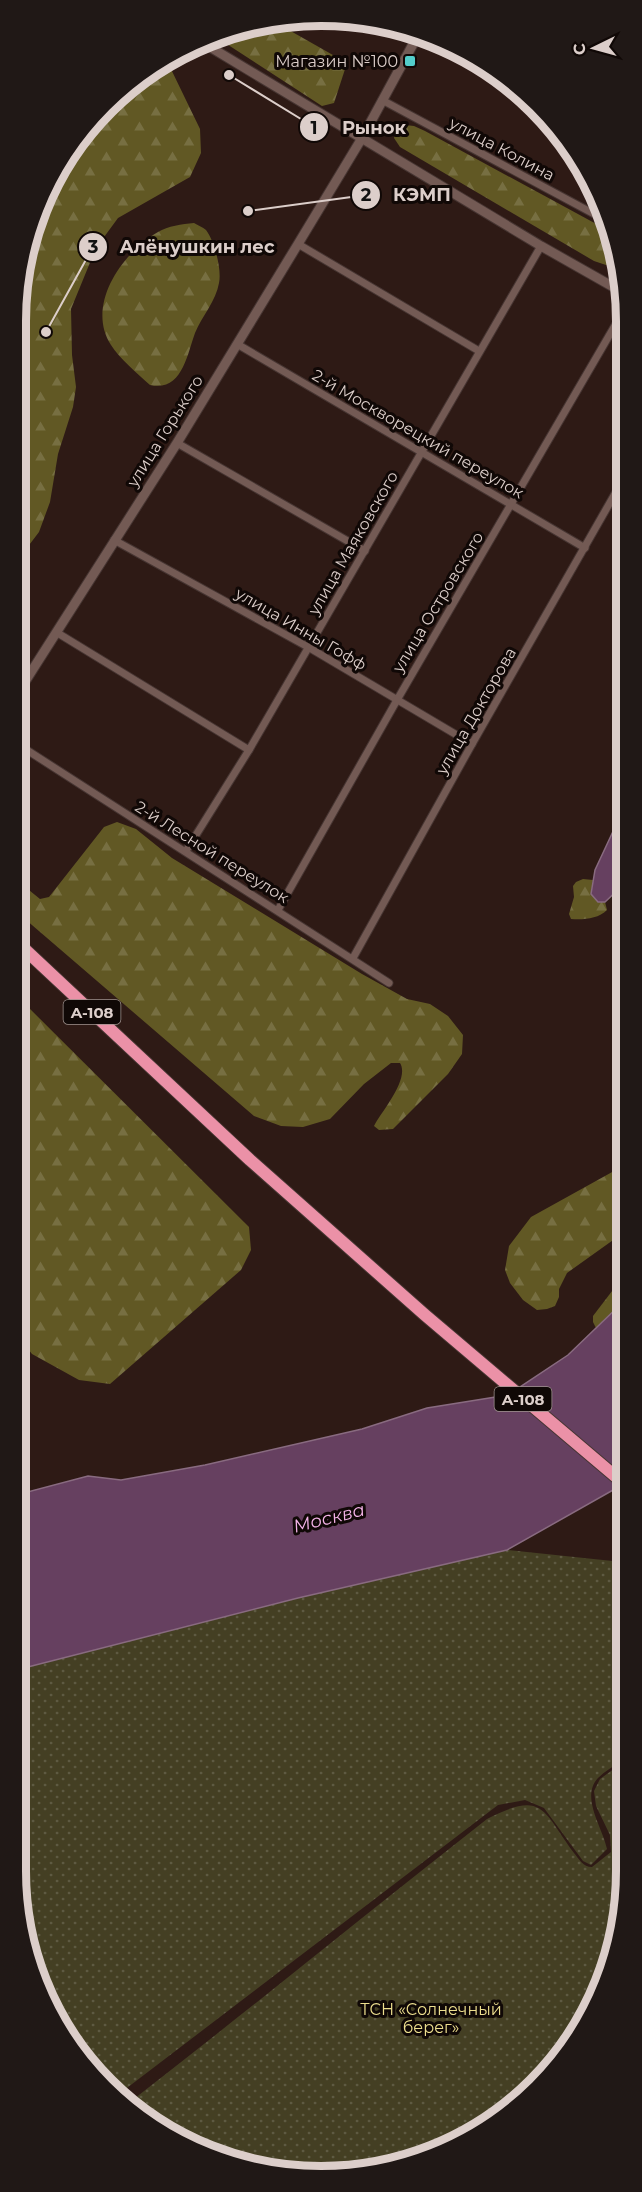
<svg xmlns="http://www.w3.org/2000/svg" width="642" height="2192" font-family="Montserrat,sans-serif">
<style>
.grass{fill:url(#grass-dots)}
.forest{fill:url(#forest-firs)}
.water{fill:#664060;stroke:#896b80;stroke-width:1.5}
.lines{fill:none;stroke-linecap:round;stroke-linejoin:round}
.street-casing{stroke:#463532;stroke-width:9}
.secondary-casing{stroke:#463532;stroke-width:11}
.highway-casing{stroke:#463532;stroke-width:14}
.street{stroke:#735a54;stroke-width:7}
.secondary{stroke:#735a54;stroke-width:9}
.highway{stroke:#eb91a7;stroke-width:12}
.poi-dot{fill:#53cdca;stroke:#100806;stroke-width:2}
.labels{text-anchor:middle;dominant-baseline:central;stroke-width:6;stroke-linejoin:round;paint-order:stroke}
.shield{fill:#100806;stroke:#9f938f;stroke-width:1.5}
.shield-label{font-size:15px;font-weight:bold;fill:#dcceca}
.poi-label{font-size:16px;fill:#dcceca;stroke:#100806;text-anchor:end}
.street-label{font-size:16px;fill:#dcceca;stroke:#100806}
.park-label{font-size:16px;fill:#eedf8f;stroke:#100806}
.water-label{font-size:18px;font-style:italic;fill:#f4b3e8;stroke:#100806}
.rim{fill:none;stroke:#dcceca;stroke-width:8}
.leader{fill:none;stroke:#dcceca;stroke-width:2}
.callout-dot{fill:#dcceca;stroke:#100806;stroke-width:2}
.mark-label{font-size:18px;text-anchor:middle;font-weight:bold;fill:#111}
.callout-label{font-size:18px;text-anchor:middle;font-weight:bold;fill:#dcceca;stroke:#100806;stroke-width:6;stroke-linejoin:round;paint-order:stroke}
</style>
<defs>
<pattern id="grass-dots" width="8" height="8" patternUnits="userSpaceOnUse" patternTransform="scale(1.5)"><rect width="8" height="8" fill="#443f23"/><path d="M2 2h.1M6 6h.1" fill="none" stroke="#5e5a42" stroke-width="1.8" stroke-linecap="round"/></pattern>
<pattern id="forest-firs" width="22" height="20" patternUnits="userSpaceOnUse" patternTransform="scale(1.5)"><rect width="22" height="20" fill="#615824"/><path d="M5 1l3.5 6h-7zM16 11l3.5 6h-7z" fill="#776f42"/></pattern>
</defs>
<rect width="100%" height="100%" fill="#2e1a15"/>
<g class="grass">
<path d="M507 1550 622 1562V1761C614 1766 605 1771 598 1778 580 1797 603 1828 607 1849L591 1865 583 1861 544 1808 525 1800 498 1805 119 2094 91 2073 38 1988 15 1871 16 1670 298 1598Z"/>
<path d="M622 1763 621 1930 586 2024 508 2114 419 2161 301 2176 185 2145 130 2102C250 2009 367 1913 487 1819 543 1790 542 1809 574 1853 579 1859 583 1867 592 1867L611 1852 610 1835 596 1806 594 1791 600 1779Z"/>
</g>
<g class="forest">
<polygon points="261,21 273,21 347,63 334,103 322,106 219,39"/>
<polygon points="165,61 168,63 200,129 201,153 190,177 118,218 96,248 71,309 72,355 76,387 73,407 58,454 50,502 39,532 20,557 21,262 66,151 151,67"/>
<polygon points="405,125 414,126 425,131 611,232 620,264 606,265 594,261 400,147 394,138 395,132"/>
<path d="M194 223C197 225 203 227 206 230 214 240 222 269 219 283 216 301 202 316 195 333 187 355 182 392 150 385 138 374 119 358 111 345 85 305 123 252 158 232 168 226 182 224 194 223Z"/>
<path d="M117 822 136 829 172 858 362 974 407 999 430 1004 448 1016 463 1035 462 1054 448 1074 393 1129 379 1130 374 1126C382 1111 410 1079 400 1063H391L364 1084 330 1119 303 1127 281 1126 254 1116 18 913 19 882 40 899 49 897 104 827Z"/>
<path d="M583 879 593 880 591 894 598 902H605L607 910C598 919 583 920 571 919L569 914 574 897 573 886 576 882Z"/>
<polygon points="18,997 249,1227 251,1250 241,1270 110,1384 79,1380 32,1354 17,1335"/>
<polygon points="623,1166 623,1233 567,1273 559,1289 559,1297 555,1306 547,1309 537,1310 523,1300 510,1283 505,1270 509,1246 531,1217"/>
<polygon points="622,1278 622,1303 596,1328 593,1322 593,1316"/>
</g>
<g class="water">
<polygon points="623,810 623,885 605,902 598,902 591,894 595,870"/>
<polygon points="622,1303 622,1485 507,1550 298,1598 16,1670 16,1495 88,1476 121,1480 205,1465 362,1429 427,1408 508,1395 568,1355"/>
</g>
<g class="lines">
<g class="street-casing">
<g id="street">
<polyline points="382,100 609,222"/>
<polyline points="298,244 479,351"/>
<polyline points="237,344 585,548"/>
<polyline points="177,443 365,551"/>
<polyline points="114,540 308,647 472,744"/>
<polyline points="56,632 249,750"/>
<polyline points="19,745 389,983"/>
<polyline points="186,851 249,750 541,246"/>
<polyline points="278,910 397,700 624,310"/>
<polyline points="353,958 472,744 624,478"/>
</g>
</g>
<g class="secondary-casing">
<g id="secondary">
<polyline points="205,44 541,246 624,293"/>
<polyline points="19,691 177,443 298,244 362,138 418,35"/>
</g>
</g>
<g class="highway-casing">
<polyline id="highway" points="18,943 250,1160 425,1315 622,1482"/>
</g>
<use href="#street" class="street"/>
<use href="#secondary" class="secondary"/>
<use href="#highway" class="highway"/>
</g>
<rect class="poi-dot" x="404" y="55" width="12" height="12" rx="3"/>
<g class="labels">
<g class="shield">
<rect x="63.5" y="1000" width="57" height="24" rx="4.5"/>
<rect x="494.5" y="1387" width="57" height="24" rx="4.5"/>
</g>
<g class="shield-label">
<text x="92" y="1012">А-108</text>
<text x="523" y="1399">А-108</text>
</g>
<g class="poi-label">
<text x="398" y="61">Магазин №100</text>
</g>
<g class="street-label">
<text transform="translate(502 149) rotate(28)">улица Колина</text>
<text transform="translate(165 431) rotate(-58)">улица Горького</text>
<text transform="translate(418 434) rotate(30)">2-й Москворецкий переулок</text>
<text transform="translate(353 543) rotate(-60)">улица Маяковского</text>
<text transform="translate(438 602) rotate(-59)">улица Островского</text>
<text transform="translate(301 629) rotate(30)">улица Инны Гофф</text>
<text transform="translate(476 711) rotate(-60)">улица Докторова</text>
<text transform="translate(212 852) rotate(32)">2-й Лесной переулок</text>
</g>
<g class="park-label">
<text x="431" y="2009">ТСН «Солнечный<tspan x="431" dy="18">берег»</tspan></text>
</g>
<g class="water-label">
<text transform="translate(329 1518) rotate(-14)">Москва</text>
</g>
</g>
<path d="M0 0H642V2192H0ZM321 26H321A295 295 0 0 1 616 321V1871A295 295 0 0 1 321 2166H321A295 295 0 0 1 26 1871V321A295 295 0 0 1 321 26Z" fill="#201816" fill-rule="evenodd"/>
<path class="rim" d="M321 26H321A295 295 0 0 1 616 321V1871A295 295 0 0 1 321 2166H321A295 295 0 0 1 26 1871V321A295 295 0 0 1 321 26Z"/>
<path class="leader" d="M229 75L314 127M248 211L366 195M46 332L93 247"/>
<g class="callout-dot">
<circle cx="229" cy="75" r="6"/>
<circle cx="248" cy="211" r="6"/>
<circle cx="46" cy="332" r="6"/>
<circle cx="314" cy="127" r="15"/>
<circle cx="366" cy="195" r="15"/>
<circle cx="93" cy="247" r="15"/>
</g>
<g class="mark-label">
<text x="314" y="134">1</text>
<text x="366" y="201">2</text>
<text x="93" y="253">3</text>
</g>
<g class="callout-label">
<text x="374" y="134">Рынок</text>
<text x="422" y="201">КЭМП</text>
<text x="197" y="253">Алёнушкин лес</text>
</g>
<g transform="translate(594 48) rotate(265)" stroke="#100806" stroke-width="4.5" paint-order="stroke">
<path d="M0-4.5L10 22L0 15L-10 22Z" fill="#dcceca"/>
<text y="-9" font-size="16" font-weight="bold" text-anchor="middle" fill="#dcceca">С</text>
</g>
</svg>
